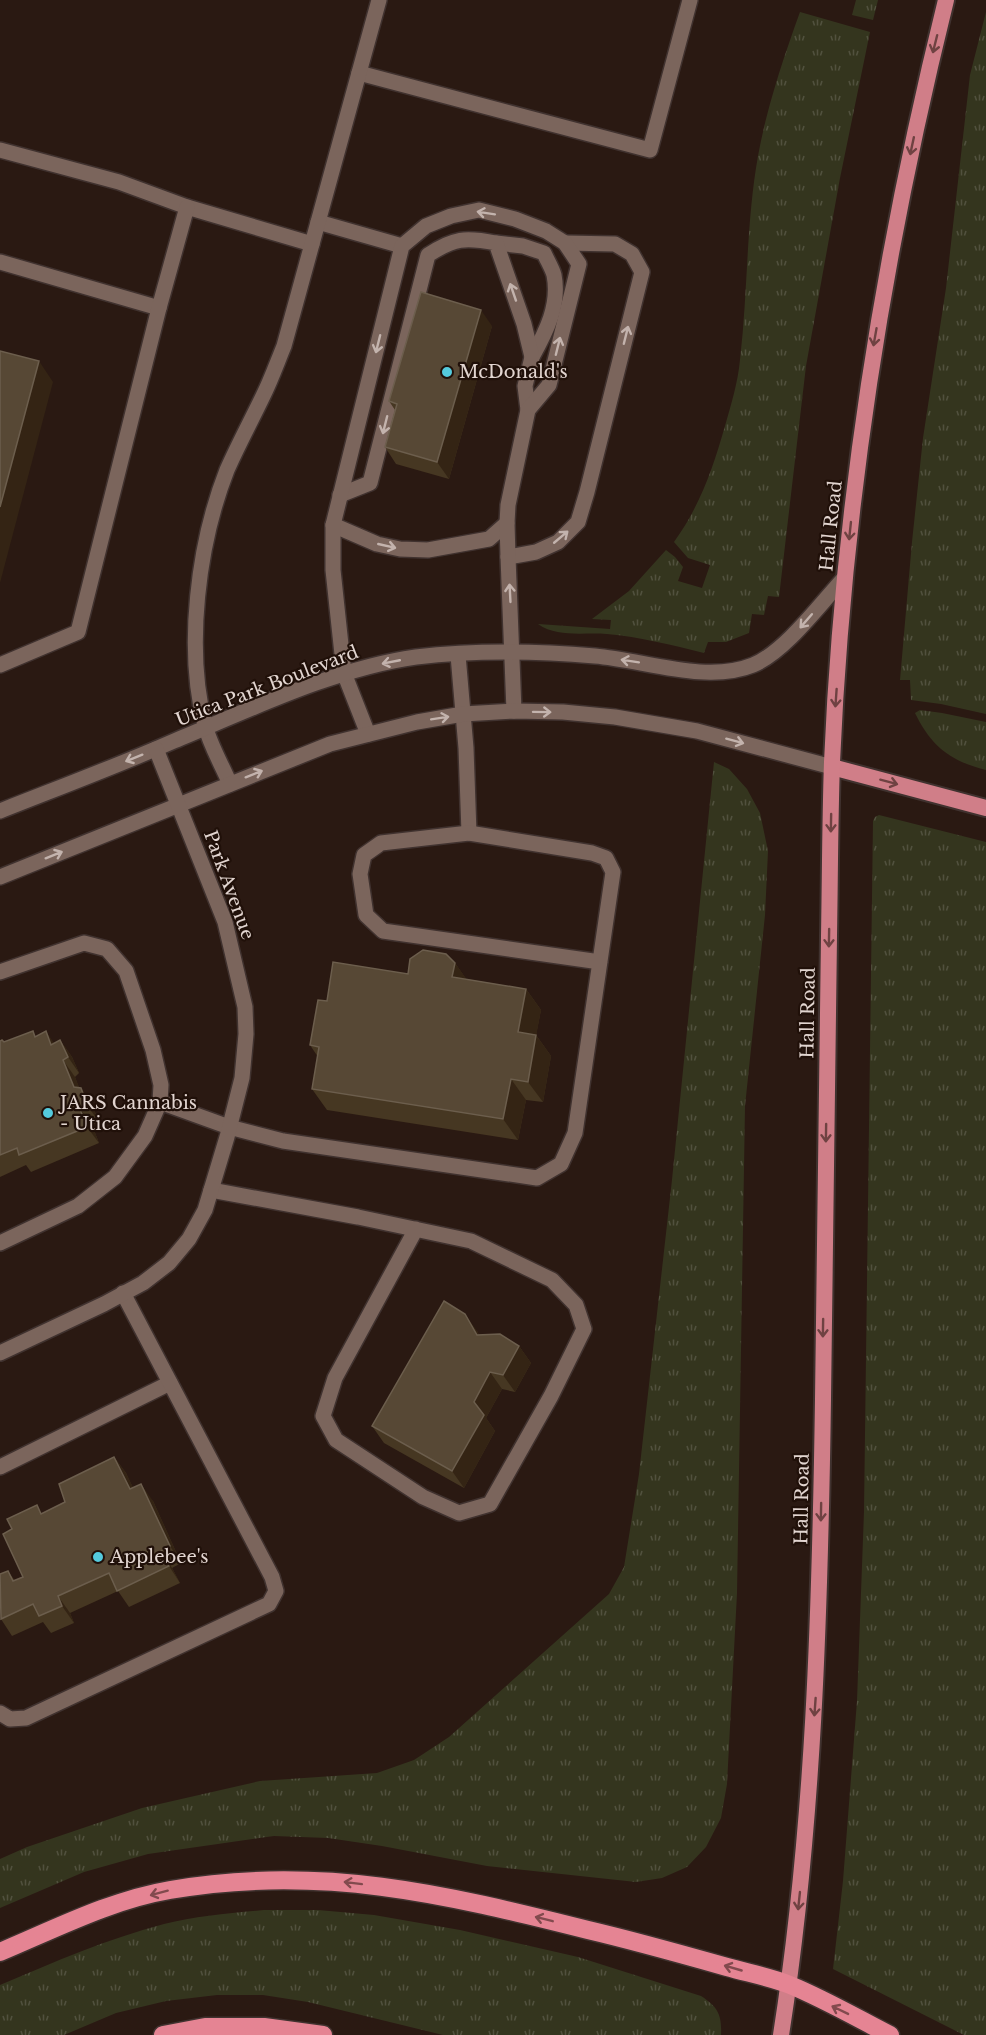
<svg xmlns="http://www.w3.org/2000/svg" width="986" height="2035" font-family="'Libre Baskerville',serif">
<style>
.grass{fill:url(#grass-tufts)}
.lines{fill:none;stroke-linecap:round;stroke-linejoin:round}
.service-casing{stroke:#40322f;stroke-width:18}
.minor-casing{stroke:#40322f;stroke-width:18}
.trunk-casing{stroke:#40322f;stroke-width:20}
.motorway-casing{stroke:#40322f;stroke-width:21}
.service{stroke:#7b655c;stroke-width:15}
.minor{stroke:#7b655c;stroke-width:15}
.trunk{stroke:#d07e88;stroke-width:16}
.motorway{stroke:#e58493;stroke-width:18}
.wall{fill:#463722}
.shaded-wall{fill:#342414}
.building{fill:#574835;stroke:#6c5e4d;stroke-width:1.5}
.oneway{stroke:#6f4242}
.oneway2{stroke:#c3b3ad}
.oneway3{stroke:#824a4e}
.poi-dot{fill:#54cadd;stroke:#201009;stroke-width:2}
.labels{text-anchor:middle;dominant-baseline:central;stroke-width:4.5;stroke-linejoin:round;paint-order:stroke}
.poi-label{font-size:18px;fill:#e2d5d0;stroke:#201009;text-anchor:start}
.street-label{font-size:18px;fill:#e2d5d0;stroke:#201009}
</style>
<defs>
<pattern id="grass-tufts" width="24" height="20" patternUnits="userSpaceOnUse" patternTransform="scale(1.5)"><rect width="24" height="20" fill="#34351e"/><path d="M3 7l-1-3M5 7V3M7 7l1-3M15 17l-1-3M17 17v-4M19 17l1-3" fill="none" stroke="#51513e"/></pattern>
</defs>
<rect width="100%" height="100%" fill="#2a1912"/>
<g class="grass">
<polygon points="856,0 878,0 873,20 852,15"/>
<path d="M800 12 870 32 840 178 806 366 779 597 768 596 764 615 752 614 749 633 726 642H708L704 653C672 645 640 637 607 634 584 632 558 638 538 624L610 629 611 620 592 619 629 591 666 550 675 557 683 567 678 581 702 588 710 565 688 558 674 542C700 506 713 468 725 426 731 405 738 382 740 360 748 292 746 223 758 156 767 107 783 59 800 12Z"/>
<polygon points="986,12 986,714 941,704 911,700 910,680 900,680 912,542 923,438 946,288 970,75"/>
<path d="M920 710 942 713 986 722V770C950 761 931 746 915 713Z"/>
<polygon points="714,762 729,769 747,789 760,813 768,851 765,915 745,1106 737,1593 727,1784 721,1818 706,1847 687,1867 662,1878 636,1882 487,1866 382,1846 328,1838 274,1836 148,1854 84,1872 0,1908 0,1859 27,1847 142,1808 260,1781 377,1773 414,1760 449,1737 609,1594 624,1567 639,1474 672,1180"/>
<polygon points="879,815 986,842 986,2035 964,2035 833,1969 843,1881 857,1701 864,1512 873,821 875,817"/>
<path d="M264 1910H318L374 1915 460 1930 578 1957 701 1996C718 2007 722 2015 721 2035H443L308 2002 263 1995H217L166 2001 116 2013 64 2035H0V1985C54 1962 107 1939 164 1924 196 1916 230 1913 264 1910Z"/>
</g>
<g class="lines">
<g class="service-casing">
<g id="service">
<polyline points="359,73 650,150 690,0"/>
<polyline points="0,150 119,182 187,207 312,244"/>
<polyline points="318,222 402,246"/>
<path d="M496 243 523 246 544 253C547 260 552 268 554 275 560 305 546 332 532 357"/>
<polyline points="0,262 159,308"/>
<path d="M340 495 370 483 428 255C454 238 465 237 496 243L524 324 532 357 525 386 528 410"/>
<polyline points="333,525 377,544 400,549 428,550 489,539 507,523"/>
<polyline points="508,557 536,552 558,542 578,522 587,492 642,272 632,254 615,244 565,243"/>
<polyline points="458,655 466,748 469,833"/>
<polyline points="0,665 78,632 159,308 187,207"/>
<polyline points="368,734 344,673 333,570 333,525 402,246 426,226 451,216 479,210 515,219 546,231 565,243 579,264 549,385 528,410 508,505 507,523 508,557 514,711"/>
<path d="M230 784C222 765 210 745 205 725 185 648 198 544 227 470 238 445 251 421 263 396 271 380 277 363 284 346L379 0"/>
<polyline points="0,972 84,943 107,949 126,971 153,1050 161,1085 160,1102 145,1136 115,1177 78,1206 0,1243"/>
<polyline points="160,1102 229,1127 283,1141 537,1178 561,1164 575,1133 613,872 606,858 592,853 469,833 381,843 364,855 360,874 366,915 383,931 600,962"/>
<polyline points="211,1190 358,1217 471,1241 552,1280 576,1305 584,1329 551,1396 490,1504 459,1513 423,1497 336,1440 323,1416 335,1378 416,1229"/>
<polyline points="0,1467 170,1383"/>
<polyline points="0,1713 10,1719 26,1718 269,1604 276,1591 272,1577 123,1293"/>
</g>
</g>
<g class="minor-casing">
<g id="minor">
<path d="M0 811C58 788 117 766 174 741 249 710 336 668 416 657 475 650 536 651 595 656 644 660 706 684 753 665 785 652 821 603 845 577"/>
<polyline points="0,877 330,744 417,722 463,714 514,711 563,712 615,717 697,731 832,767"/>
<polyline points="0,1353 104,1304 143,1283 169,1263 189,1239 205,1210 227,1137 242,1078 246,1034 245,1007 225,922 156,749"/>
</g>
</g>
<g class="trunk-casing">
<g id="trunk">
<polyline points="832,767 986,808"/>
<path d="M781 2035C814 1825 820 1612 823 1399 824 1245 826 1091 829 936 830 878 830 820 832 762 843 504 884 250 946 0"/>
</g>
</g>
<g class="motorway-casing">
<g id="motorway">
<path d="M0 1952C55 1929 111 1900 170 1890 319 1864 445 1894 588 1930 635 1941 681 1954 727 1967 748 1973 770 1977 790 1985 824 1999 857 2018 890 2035"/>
<polyline points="163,2035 205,2027 264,2027 323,2035"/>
</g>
</g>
<use href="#service" class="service"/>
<use href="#minor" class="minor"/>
<use href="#trunk" class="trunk"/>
<use href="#motorway" class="motorway"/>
</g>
<g class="wall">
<polygon points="492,326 449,479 396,464 385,447 395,410 389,401"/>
<polygon points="455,963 466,979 526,989 541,1010 536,1035 551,1056 543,1102 526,1100 518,1140 327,1110 312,1089 318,1057 310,1045 327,1001 408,974"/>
<polygon points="37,1036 54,1043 60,1040 72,1057 79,1073 75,1077 79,1088 81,1088 92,1105 99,1122 92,1125 99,1143 31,1172 26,1165 0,1177 0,1041 4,1042"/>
<polygon points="477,1331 479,1335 519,1346 531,1363 515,1392 502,1389 486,1418 495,1431 464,1488 384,1443 372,1426"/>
<polygon points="114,1457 126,1473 133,1488 153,1501 181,1563 172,1568 180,1583 129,1607 118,1591 70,1613 74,1623 51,1633 43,1622 12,1636 1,1619 8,1571 15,1581 23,1577 42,1514 65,1502"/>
</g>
<g class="shaded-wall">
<polygon points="481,310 492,326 449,479 437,462"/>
<polygon points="39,361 53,382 0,583 0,507"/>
<polygon points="455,963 470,984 452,977"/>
<polygon points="526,989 541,1010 533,1053 518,1032"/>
<polygon points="46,1031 57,1048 51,1045"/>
<polygon points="536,1035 551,1056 543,1102 528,1082"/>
<polygon points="60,1040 72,1057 79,1073 68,1057"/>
<polygon points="63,1060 75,1077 86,1104 74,1087"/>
<polygon points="511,1079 526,1100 518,1140 503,1119"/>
<polygon points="81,1088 92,1105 99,1122 87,1105"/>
<polygon points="80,1109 92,1125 99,1143 87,1127"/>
<polygon points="465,1314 477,1331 489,1352 477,1335"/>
<polygon points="519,1346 531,1363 515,1392 503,1375"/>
<polygon points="490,1372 502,1389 486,1418 495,1431 464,1488 452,1471 474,1402"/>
<polygon points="114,1457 126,1473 142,1506 130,1489"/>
<polygon points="141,1484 153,1501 181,1563 170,1546"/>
<polygon points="161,1551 172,1568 180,1583 169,1566"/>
<polygon points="58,1596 70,1613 74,1623 62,1606"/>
</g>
<g class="building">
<polygon points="421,292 481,310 437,462 385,447 397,404 389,401"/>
<polygon points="0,351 39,361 0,507"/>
<polygon points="423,950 446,954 455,963 452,977 526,989 518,1032 536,1035 528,1082 511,1079 503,1119 312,1089 319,1047 310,1045 318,1000 327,1001 333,962 408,974 410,959"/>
<polygon points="33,1031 35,1037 46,1031 51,1045 60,1040 68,1057 63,1060 74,1087 81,1088 87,1105 80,1109 87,1127 19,1155 17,1148 0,1155 0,1041 2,1040 4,1042"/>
<polygon points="444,1301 465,1314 477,1335 500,1334 519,1346 503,1375 490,1372 474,1402 484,1415 452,1471 372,1426"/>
<polygon points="114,1457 130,1489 141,1484 170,1546 161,1551 169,1566 117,1591 109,1573 58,1596 62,1606 39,1616 33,1604 1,1619 0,1574 8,1571 13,1581 23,1577 3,1534 12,1529 7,1519 37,1505 41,1514 65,1502 59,1484"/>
</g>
<defs><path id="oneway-shaft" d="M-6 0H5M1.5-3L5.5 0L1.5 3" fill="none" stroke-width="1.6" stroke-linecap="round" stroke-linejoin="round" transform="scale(1.5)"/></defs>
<g class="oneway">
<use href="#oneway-shaft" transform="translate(935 44) rotate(104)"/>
<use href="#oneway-shaft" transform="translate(912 146) rotate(102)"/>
<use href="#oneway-shaft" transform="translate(875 337) rotate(100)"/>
<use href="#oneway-shaft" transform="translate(850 531) rotate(96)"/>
<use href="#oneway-shaft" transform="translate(836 698) rotate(94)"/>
<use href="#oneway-shaft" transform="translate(889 782) rotate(15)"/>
<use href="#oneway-shaft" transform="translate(831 823) rotate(91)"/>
<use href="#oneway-shaft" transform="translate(829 938) rotate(91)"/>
<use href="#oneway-shaft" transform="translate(826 1133) rotate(91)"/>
<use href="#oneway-shaft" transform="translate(823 1328) rotate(91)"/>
<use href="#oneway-shaft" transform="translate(821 1512) rotate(91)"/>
<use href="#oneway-shaft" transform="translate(815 1707) rotate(94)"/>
<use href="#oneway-shaft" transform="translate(799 1901) rotate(96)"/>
</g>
<g class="oneway2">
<use href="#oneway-shaft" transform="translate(486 213) rotate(-171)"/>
<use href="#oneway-shaft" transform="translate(513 292) rotate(-109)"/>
<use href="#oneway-shaft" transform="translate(626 335) rotate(-76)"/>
<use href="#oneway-shaft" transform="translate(378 344) rotate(104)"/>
<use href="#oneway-shaft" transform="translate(558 346) rotate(-76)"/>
<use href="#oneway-shaft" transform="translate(385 425) rotate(104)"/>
<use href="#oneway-shaft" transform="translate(561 537) rotate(-40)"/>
<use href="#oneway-shaft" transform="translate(387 546) rotate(13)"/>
<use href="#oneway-shaft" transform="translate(510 593) rotate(-93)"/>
<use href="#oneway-shaft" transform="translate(806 621) rotate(131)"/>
<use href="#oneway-shaft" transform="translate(630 661) rotate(-171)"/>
<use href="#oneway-shaft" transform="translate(391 662) rotate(169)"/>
<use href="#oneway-shaft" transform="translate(542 712) rotate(1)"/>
<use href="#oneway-shaft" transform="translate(440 718) rotate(-9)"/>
<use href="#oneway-shaft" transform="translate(735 741) rotate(15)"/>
<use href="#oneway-shaft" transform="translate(134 758) rotate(158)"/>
<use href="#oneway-shaft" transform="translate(254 774) rotate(-22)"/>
<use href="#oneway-shaft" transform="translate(54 855) rotate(-22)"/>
</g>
<g class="oneway3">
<use href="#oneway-shaft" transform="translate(353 1883) rotate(-173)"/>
<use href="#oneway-shaft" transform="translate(159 1893) rotate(165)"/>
<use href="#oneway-shaft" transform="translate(544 1919) rotate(-166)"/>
<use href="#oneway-shaft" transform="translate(733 1968) rotate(-164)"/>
<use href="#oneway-shaft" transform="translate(840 2010) rotate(-154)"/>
</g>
<g class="poi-dot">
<circle cx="447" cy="372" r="6"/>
<circle cx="48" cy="1113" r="6"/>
<circle cx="98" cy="1557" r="6"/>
</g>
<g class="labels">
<g class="poi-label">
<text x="459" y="372">McDonald's</text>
<text x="60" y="1103">JARS Cannabis<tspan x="60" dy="21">- Utica</tspan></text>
<text x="110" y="1557">Applebee's</text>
</g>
<g class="street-label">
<text transform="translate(831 526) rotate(-84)">Hall Road</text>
<text transform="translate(267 686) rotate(-21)">Utica Park Boulevard</text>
<text transform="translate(229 885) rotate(70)">Park Avenue</text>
<text transform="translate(808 1013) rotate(-89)">Hall Road</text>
<text transform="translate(802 1499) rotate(-89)">Hall Road</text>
</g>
</g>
</svg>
